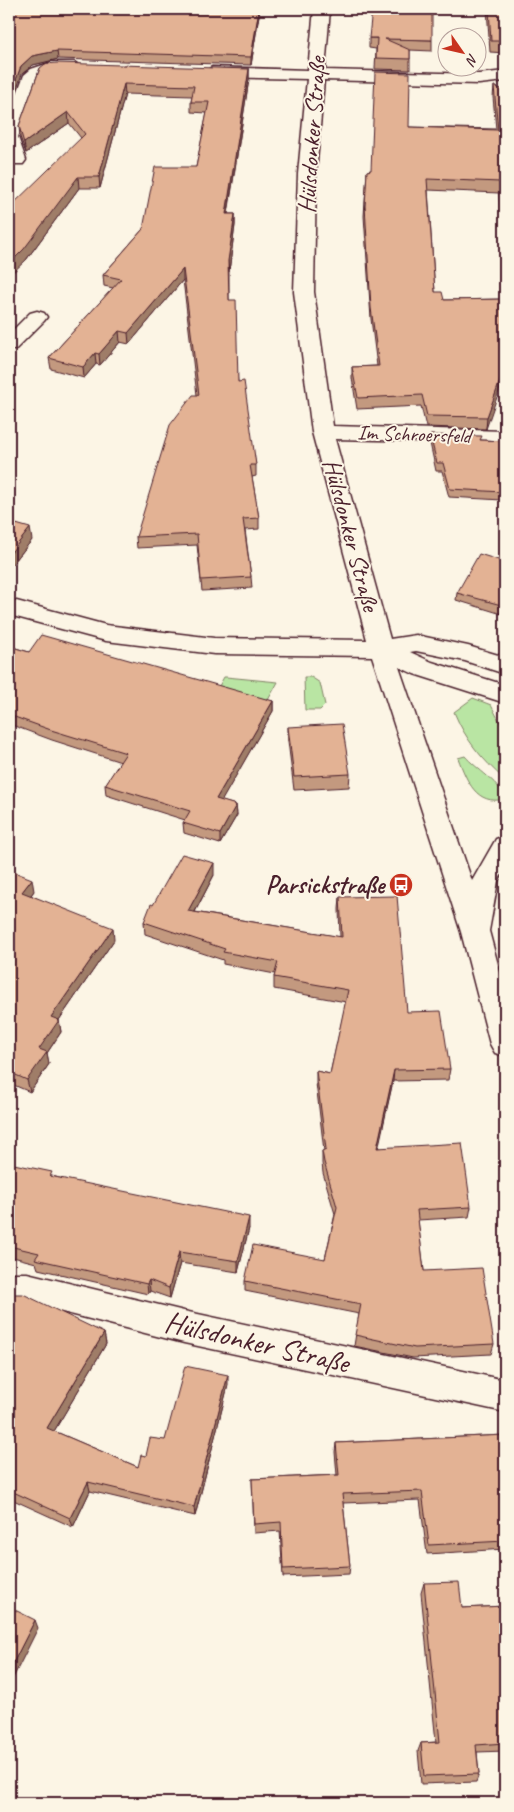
<svg xmlns="http://www.w3.org/2000/svg" width="514" height="1812" font-family="Caveat,sans-serif">
<style>
.green{fill:#b9e5a3;stroke:#828267}
.lines{fill:none;stroke-linecap:round;stroke-linejoin:round}
.minor-casing{stroke:#4a1f2b;stroke-width:3}
.minor{fill:#fcf5e5;fill-rule:evenodd}
.wall{fill:#c3997f;stroke:#4a1f2b}
.shaded-wall{fill:#9f7d68;stroke:#4a1f2b}
.building{fill:#e3b294;stroke:#4a1f2b}
.labels{text-anchor:middle;dominant-baseline:central;stroke-width:4;stroke-linejoin:round;paint-order:stroke}
.far-street-label{font-size:21px;fill:#4a1f2b;stroke:#fcf5e5}
.street-label{font-size:25px;fill:#4a1f2b;stroke:#fcf5e5}
.poi-label{font-size:25px;font-weight:bold;fill:#4a1f2b;stroke:#fcf5e5;text-anchor:end}
.near-street-label{font-size:30px;fill:#4a1f2b;stroke:#fcf5e5}
</style>
<rect width="100%" height="100%" fill="#fcf5e5"/>
<filter id="ink" filterUnits="userSpaceOnUse"><feTurbulence type="fractalNoise" baseFrequency=".02" numOctaves="2"/><feDisplacementMap in="SourceGraphic" scale="10" xChannelSelector="R" yChannelSelector="G"/><feConvolveMatrix kernelMatrix="1 2 1 2 8 2 1 2 1" color-interpolation-filters="sRGB"/></filter>
<g filter="url(#ink)">
<g class="green">
<polygon points="224,677 226,677 278,682 268,700 219,686"/>
<polygon points="304,677 311,677 320,683 325,705 320,710 305,710"/>
<path d="M473 698 491 705 505 732V780C482 759 466 741 454 712Z"/>
<path d="M465 756C475 768 503 785 505 799 476 806 467 781 458 758Z"/>
</g>
<g class="lines">
<g class="minor-casing">
<g id="minor">
<polygon points="314,9 330,9 325,70 479,74 505,71 505,81 479,84 324,80 316,174 314,292 333,426 505,431 505,443 335,439 390,639 416,635 468,646 505,657 505,674 465,661 416,651 410,652 432,662 505,685 505,703 414,674 399,667 472,881 496,839 505,836 505,869 498,881 489,931 505,991 505,1056 495,1053 490,1044 461,932 372,656 214,654 106,641 9,615 9,599 106,625 214,638 367,640 312,432 294,292 298,174 307,79 212,77 204,72 212,67 308,70"/>
<path d="M52 62H74L82 67C77 75 51 71 39 78L18 137 26 160 23 164H11L9 161V115L24 75 31 69Z"/>
<polygon points="37,311 44,313 47,317 44,321 16,349 9,351 9,334 30,313"/>
<polygon points="9,1273 27,1273 184,1311 505,1380 505,1412 184,1343 27,1303 9,1303"/>
</g>
</g>
<use href="#minor" class="minor"/>
</g>
<g class="wall">
<polygon points="9,9 260,9 251,65 58,59 33,65 22,74"/>
<polygon points="487,9 505,9 505,53 490,52"/>
<polygon points="369,38 432,40 432,51 410,50 410,70 375,69 376,49 369,48"/>
<polygon points="40,68 249,69 249,79 228,214 235,214 235,225 229,271 229,300 238,382 256,465 256,476 252,477 259,518 259,529 245,530 251,577 252,588 202,591 197,545 137,548 136,537 197,395 183,280 129,344 120,342 100,365 96,364 84,378 51,369 49,358 113,288 104,286 103,275 143,229 196,167 207,113 191,112 191,102 192,96 125,94 100,188 79,188 26,260 81,138 69,123 26,153 20,137 19,126"/>
<polygon points="494,86 505,91 505,211 500,211 499,193 428,190 435,292 444,300 505,299 486,429 426,427 421,406 357,409 352,378 352,367 377,366 371,319 364,216 367,171 371,170 409,127 496,129 493,97"/>
<polygon points="430,435 481,440 505,441 505,488 503,487 502,500 449,497 442,471 436,471 430,443"/>
<polygon points="9,522 32,540 10,567 9,567"/>
<polygon points="505,562 505,615 456,600 457,593"/>
<polygon points="9,646 29,652 273,701 273,711 221,801 236,805 237,815 220,844 184,833 183,823 185,820 106,795 105,785 121,762 52,740 9,724"/>
<polygon points="288,727 350,774 349,787 294,790 288,741"/>
<polygon points="9,870 34,891 31,895 114,940 59,1020 61,1032 47,1053 49,1064 30,1092 9,1083"/>
<polygon points="214,875 195,912 340,937 339,909 340,897 407,1012 450,1069 448,1080 393,1081 378,1147 471,1207 469,1217 418,1220 424,1271 494,1344 491,1354 413,1358 354,1346 359,1314 245,1291 245,1281 325,1259 335,1214 323,1173 322,1163 322,1151 324,1151 316,1083 316,1071 330,1074 346,1002 274,989 274,977 275,974 223,964 223,960 145,934 144,922 153,905"/>
<polygon points="9,1163 52,1176 249,1228 238,1272 180,1263 170,1298 150,1291 148,1294 38,1269 36,1263 9,1256"/>
<polygon points="9,1296 104,1333 106,1344 54,1431 138,1467 146,1456 165,1440 228,1385 195,1516 90,1491 73,1527 9,1498"/>
<polygon points="505,1435 505,1549 427,1554 420,1500 343,1503 350,1566 349,1574 283,1577 280,1531 254,1533 252,1479 337,1475 335,1452 336,1443"/>
<polygon points="424,1583 462,1608 505,1606 505,1751 477,1752 479,1774 476,1782 421,1784 418,1751 421,1743 436,1742 421,1593"/>
</g>
<g class="shaded-wall">
<polygon points="259,9 260,9 251,65 251,57"/>
<polygon points="57,51 58,59 33,65 22,74 9,110 9,99 21,66 32,56"/>
<polygon points="249,69 249,79 226,224 226,214"/>
<polygon points="124,84 125,94 100,188 99,177"/>
<polygon points="68,112 69,123 26,153 24,143"/>
<polygon points="78,177 79,188 26,260 9,276 9,264"/>
<polygon points="235,214 235,225 229,272 228,261"/>
<polygon points="183,269 183,280 129,344 128,333"/>
<polygon points="119,331 120,342 100,365 99,354"/>
<polygon points="95,353 96,364 84,378 83,367"/>
<polygon points="505,367 505,374 486,429 487,417"/>
<polygon points="30,528 32,540 10,567 9,555"/>
<polygon points="273,701 273,711 217,809 216,799"/>
<polygon points="236,805 237,815 220,844 220,834"/>
<polygon points="214,863 214,875 189,923 188,911"/>
<polygon points="32,879 34,891 24,904 22,892"/>
<polygon points="113,928 114,940 59,1020 61,1032 47,1053 49,1064 30,1092 27,1080 51,1017"/>
<polygon points="394,1070 393,1081 376,1159 377,1148"/>
<polygon points="249,1217 249,1228 238,1272 238,1261"/>
<polygon points="179,1252 180,1263 170,1298 169,1288"/>
<polygon points="149,1280 150,1291 148,1294 147,1284"/>
<polygon points="104,1333 106,1344 50,1438 47,1428"/>
<polygon points="228,1375 228,1385 195,1516 194,1507"/>
<polygon points="88,1482 90,1491 73,1527 70,1518"/>
<polygon points="35,1620 38,1628 9,1686 9,1671"/>
</g>
<g class="building">
<polygon points="9,9 259,9 251,57 57,51 32,56 21,66 9,99"/>
<polygon points="372,9 432,9 432,40 385,39 410,50 410,59 376,58 377,38 369,38"/>
<polygon points="489,9 505,9 505,41 491,41"/>
<polygon points="57,63 249,69 226,214 235,214 228,261 229,300 236,300 238,382 244,381 256,465 250,465 259,518 243,519 251,577 201,580 197,534 136,537 170,425 193,395 199,395 183,269 128,333 119,331 99,354 95,353 83,367 49,358 121,279 103,275 143,229 155,167 196,167 209,102 191,102 194,86 124,84 99,177 78,177 24,249 9,264 9,208 85,134 68,112 24,143 19,126 40,68 45,64"/>
<polygon points="375,72 410,73 409,127 498,130 494,86 505,91 505,200 501,200 500,182 427,179 435,292 442,292 444,300 505,299 505,367 487,417 427,416 422,395 358,398 352,367 379,366 371,308 365,206 367,171 371,170"/>
<polygon points="430,435 482,436 480,440 505,441 505,480 502,480 503,492 450,489 443,463 437,463"/>
<polygon points="9,522 30,528 9,555"/>
<polygon points="479,554 505,562 505,606 457,593"/>
<polygon points="41,635 273,701 216,799 236,805 220,834 183,823 190,811 105,785 126,753 51,730 9,715 9,646 29,652"/>
<polygon points="342,724 350,774 294,777 288,727"/>
<polygon points="182,854 214,863 188,911 342,937 340,897 397,896 407,1012 441,1011 450,1069 394,1070 377,1148 462,1143 471,1207 417,1210 424,1271 482,1268 494,1344 415,1348 355,1335 361,1304 245,1281 253,1245 325,1259 337,1207 324,1162 322,1151 326,1149 316,1071 330,1074 348,990 274,977 278,962 223,952 225,949 144,922 151,904 153,905"/>
<polygon points="9,870 32,879 22,892 113,928 51,1017 59,1020 39,1049 47,1052 27,1080 9,1072"/>
<polygon points="9,1163 52,1172 50,1176 249,1217 238,1261 179,1252 169,1288 149,1280 147,1284 35,1259 39,1253 9,1246"/>
<polygon points="10,1294 23,1294 104,1333 47,1428 138,1467 141,1455 146,1456 150,1438 165,1440 185,1366 228,1375 194,1507 88,1482 70,1518 9,1490 9,1296"/>
<polygon points="505,1435 505,1541 429,1545 422,1491 342,1494 350,1566 283,1569 281,1522 254,1524 252,1479 339,1475 336,1443"/>
<polygon points="459,1582 462,1608 505,1606 505,1743 476,1745 479,1774 424,1776 421,1743 440,1742 424,1583"/>
<polygon points="9,1607 35,1620 9,1671"/>
</g>
</g>
<defs>
<g id="bus-disc" transform="scale(1.25)"><circle r="9.5" fill="#c8321e" stroke="#fcf5e5"/><path d="M-5-6H5V4H4V6H2V4H-2V6H-4V4H-5ZM-3.5-4V0h7V-4ZM-3.5 1.2v1.5H-2V1.2ZM2 1.2v1.5H3.5V1.2Z" fill="#fff"/></g>
</defs>
<g fill-rule="evenodd">
<use href="#bus-disc" x="401" y="885"/>
</g>
<g class="labels">
<g class="far-street-label">
<text transform="translate(414 434) rotate(2)">Im Schroersfeld</text>
</g>
<g class="street-label">
<text transform="translate(312 135) rotate(-86)">Hülsdonker Straße</text>
<text transform="translate(351 535) rotate(75)">Hülsdonker Straße</text>
</g>
<g class="poi-label">
<text x="384" y="885">Parsickstraße</text>
</g>
<g class="near-street-label">
<text transform="translate(257 1342) rotate(13)">Hülsdonker Straße</text>
</g>
</g>
<rect width="514" height="1812" fill="none" stroke="#fcf5e5" stroke-width="30"/>
<rect x="15" y="15" width="484" height="1782" fill="none" stroke="#4a1f2b" stroke-width="2" filter="url(#ink)"/>
<g transform="translate(462 52) rotate(124)"><circle r="24" fill="#fcf5e5" stroke="#b59f9b"/>
<path d="M0-4L9 19L0 12L-9 19Z" fill="#c8321e"/>
<text y="-8" font-size="14" font-weight="bold" text-anchor="middle" fill="#4a1f2b">N</text>
</g>
</svg>
